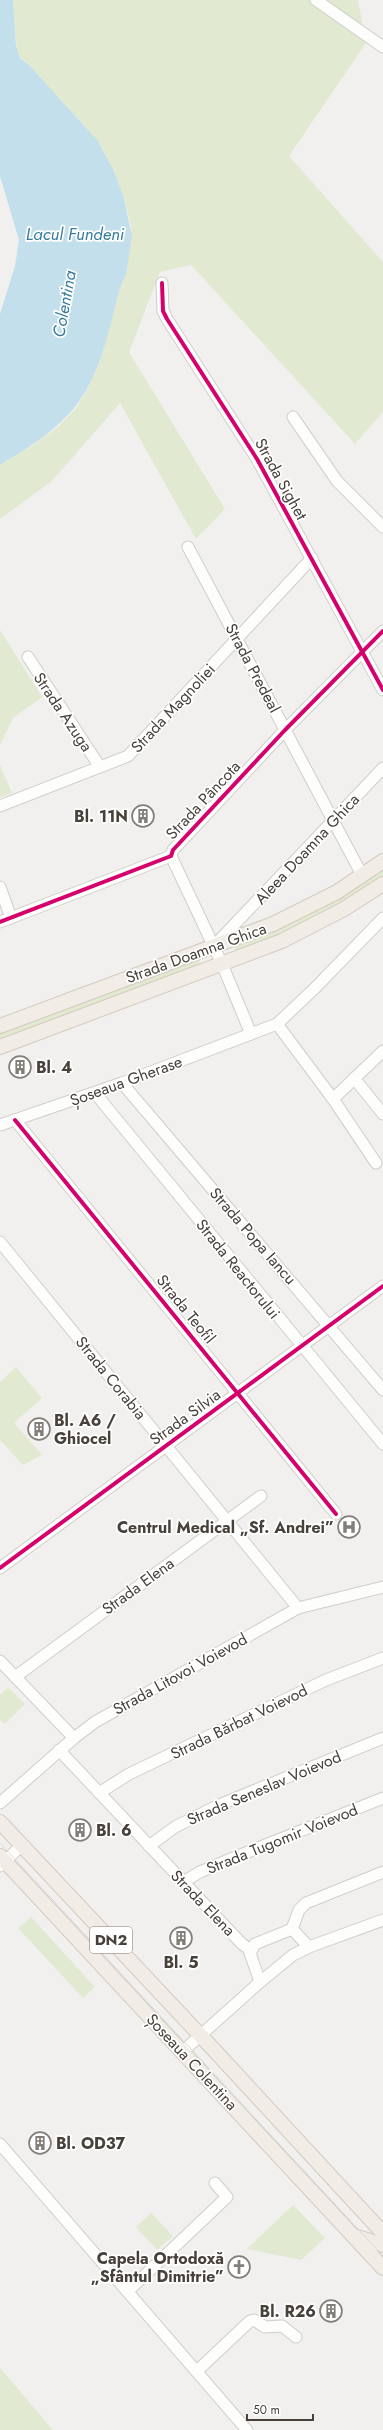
<svg xmlns="http://www.w3.org/2000/svg" width="383" height="2430" font-family="Jost,sans-serif">
<style>
.green{fill:#e2e9d1}
.water{fill:#c2dfeb}
.lines{fill:none;stroke-linecap:round;stroke-linejoin:round}
.minor-casing{stroke:#d0cecb;stroke-width:13}
.major-casing{stroke:#d2cabe;stroke-width:16}
.minor{stroke:#fdfdfc;stroke-width:11}
.major{stroke:#f1ede6;stroke-width:14}
.tram{stroke:#dadada;stroke-width:1}
.cycleway-casing{stroke:#fff;stroke-width:6}
.cycleway{stroke:#d6006c;stroke-width:4}
.labels{text-anchor:middle;dominant-baseline:central;stroke-width:3.5;stroke-linejoin:round;paint-order:stroke}
.shield{fill:#fff;stroke:#7f7a75;stroke-width:1}
.shield-label{font-size:15px;font-weight:bold;fill:#48413a}
.street-label{font-size:16px;fill:#48413a;stroke:#fff}
.poi-label{font-size:16px;font-weight:bold;fill:#48413a;stroke:#fff;text-anchor:end}
.water-label{font-size:17px;font-style:italic;fill:#387c9c;stroke:#fff}
</style>
<rect width="100%" height="100%" fill="#f2f0ee"/>
<g class="green">
<polygon points="13,0 358,0 366,43 289,156 383,262 383,412 355,444 191,265 160,272 129,352 225,509 196,539 120,403 52,481 0,519 0,465 32,446 58,427 76,408 86,392 97,369 119,291 126,274 131,226 124,198 113,169 97,140 30,66 21,58 17,53"/>
<polygon points="0,630 42,697 13,718 0,745"/>
<polygon points="0,765 12,793 0,797"/>
<polygon points="383,867 383,878 359,894 288,934 235,951 234,947 236,943 291,923"/>
<polygon points="200,958 199,966 0,1040 0,1030"/>
<polygon points="16,1367 42,1398 14,1423 42,1455 23,1465 0,1440 0,1382"/>
<polygon points="8,1687 25,1704 5,1724 0,1720 0,1695"/>
<polygon points="31,1917 95,1987 83,1998 18,1928"/>
<polygon points="293,2205 325,2238 301,2260 247,2249"/>
<polygon points="151,2213 173,2236 157,2250 136,2227"/>
<polygon points="0,2368 53,2430 0,2430"/>
</g>
<path class="water" d="M0 0H13L16 46 20 58 30 66 97 140 113 169 124 198 132 237 126 274 119 291C96 386 87 415 0 465V314L15 266 19 240 0 176Z"/>
<g class="lines">
<g class="minor-casing">
<g id="minor">
<polyline points="316,0 383,47"/>
<polyline points="162,283 163,311 167,319 257,459 383,690"/>
<polyline points="293,417 337,481 383,527"/>
<polyline points="188,547 362,875"/>
<polyline points="28,657 100,767"/>
<polyline points="0,806 128,756 312,558"/>
<polyline points="171,856 222,964 251,1034"/>
<polyline points="0,887 11,918"/>
<polyline points="0,922 171,856 173,850 285,730 383,631"/>
<polyline points="215,945 383,768"/>
<polyline points="277,1024 333,1099 376,1163"/>
<polyline points="354,1078 383,1114"/>
<polyline points="122,1083 383,1390"/>
<polyline points="95,1093 383,1444"/>
<polyline points="333,1099 383,1051"/>
<polyline points="15,1120 336,1514"/>
<polyline points="0,1125 122,1083 277,1024 315,988 383,918"/>
<polyline points="0,1242 298,1608"/>
<polyline points="0,1568 383,1286"/>
<polyline points="0,1661 74,1738"/>
<polyline points="15,1677 261,1496"/>
<polyline points="59,1750 241,1943 250,1950"/>
<polyline points="99,1793 129,1774 326,1680 383,1658"/>
<polyline points="0,1803 74,1738 95,1722 298,1608 383,1587"/>
<polyline points="149,1846 175,1827 219,1805 383,1738"/>
<polyline points="0,1866 22,1845"/>
<polyline points="183,1882 200,1872 233,1858 383,1798"/>
<polyline points="292,1929 309,1947"/>
<polyline points="260,1982 250,1953 255,1944 292,1929 299,1910 306,1903 383,1872"/>
<polyline points="182,2052 260,1982 293,1955 309,1947 383,1920"/>
<polyline points="0,2144 247,2430"/>
<polyline points="128,2291 227,2197 215,2183"/>
<polyline points="197,2371 250,2321 254,2320 265,2327 282,2326 296,2337"/>
</g>
</g>
<g class="major-casing">
<g id="major">
<polyline points="0,1026 273,924 337,892 383,861"/>
<polyline points="0,1047 282,941 344,909 383,884"/>
<polyline points="0,1822 215,2051 383,2233"/>
<polyline points="0,1856 383,2268"/>
<polyline points="357,2237 383,2245"/>
</g>
</g>
<use href="#minor" class="minor"/>
<use href="#major" class="major"/>
<polyline class="tram" points="0,1843 383,2256"/>
<g class="cycleway-casing">
<g id="cycleway">
<polyline points="162,283 163,311 167,319 257,459 383,690"/>
<polyline points="0,922 171,856 173,850 285,730 383,631"/>
<polyline points="15,1120 336,1514"/>
<polyline points="0,1568 383,1286"/>
</g>
</g>
<use href="#cycleway" class="cycleway"/>
</g>
<defs>
<g id="building-ring" transform="scale(1.15)"><circle r="9.5" fill="#fff" stroke="#847e79" stroke-width="1.5"/><path d="M-4-6H4V6H1V3H-1V6H-4ZM-2.5-4.3h1.7v1.8h-1.7ZM.8-4.3h1.7v1.8H.8ZM-2.5-1h1.7V.8h-1.7ZM.8-1h1.7V.8H.8Z" fill="#847e79"/></g>
<g id="hospital-ring" transform="scale(1.15)"><circle r="9.5" fill="#fff" stroke="#847e79" stroke-width="1.5"/><path d="M-5-5h3v3.5h4V-5h3V5h-3V1.5h-4V5h-3Z" fill="#847e79"/></g>
<g id="church-ring" transform="scale(1.15)"><circle r="9.5" fill="#fff" stroke="#847e79" stroke-width="1.5"/><path d="M-1.2-6h2.4v3.5h3.3v2.4h-3.3V6h-2.4V-.1h-3.3v-2.4h3.3Z" fill="#847e79"/></g>
</defs>
<g fill-rule="evenodd">
<use href="#building-ring" x="143" y="816"/>
<use href="#building-ring" x="20" y="1067"/>
<use href="#building-ring" x="39" y="1429"/>
<use href="#hospital-ring" x="349" y="1527"/>
<use href="#building-ring" x="80" y="1830"/>
<use href="#building-ring" x="181" y="1938"/>
<use href="#building-ring" x="40" y="2143"/>
<use href="#church-ring" x="239" y="2267"/>
<use href="#building-ring" x="331" y="2311"/>
</g>
<g class="labels">
<rect class="shield" x="90" y="1927" width="42" height="26" rx="3"/>
<g class="shield-label">
<text x="111" y="1940">DN2</text>
</g>
<g class="street-label">
<text transform="translate(281 479) rotate(61)">Strada Sighet</text>
<text transform="translate(253 668) rotate(62)">Strada Predeal</text>
<text transform="translate(173 708) rotate(-47)">Strada Magnoliei</text>
<text transform="translate(63 712) rotate(56)">Strada Azuga</text>
<text transform="translate(203 800) rotate(-47)">Strada Pâncota</text>
<text transform="translate(307 849) rotate(-47)">Aleea Doamna Ghica</text>
<text transform="translate(196 953) rotate(-20)">Strada Doamna Ghica</text>
<text transform="translate(126 1081) rotate(-20)">Șoseaua Gherase</text>
<text transform="translate(253 1236) rotate(49)">Strada Popa Iancu</text>
<text transform="translate(238 1269) rotate(51)">Strada Reactorului</text>
<text transform="translate(186 1309) rotate(51)">Strada Teofil</text>
<text transform="translate(111 1378) rotate(51)">Strada Corabia</text>
<text transform="translate(185 1417) rotate(-36)">Strada Silvia</text>
<text transform="translate(138 1586) rotate(-36)">Strada Elena</text>
<text transform="translate(180 1674) rotate(-29)">Strada Litovoi Voievod</text>
<text transform="translate(239 1722) rotate(-26)">Strada Bărbat Voievod</text>
<text transform="translate(264 1788) rotate(-23)">Strada Seneslav Voievod</text>
<text transform="translate(282 1839) rotate(-22)">Strada Tugomir Voievod</text>
<text transform="translate(203 1903) rotate(46)">Strada Elena</text>
<text transform="translate(192 2062) rotate(47)">Șoseaua Colentina</text>
</g>
<g class="poi-label">
<text x="128" y="816">Bl. 11N</text>
<text x="36" y="1067" text-anchor="start">Bl. 4</text>
<text x="54" y="1420" text-anchor="start">Bl. A6 /<tspan x="54" dy="18">Ghiocel</tspan></text>
<text x="334" y="1527">Centrul Medical „Sf. Andrei”</text>
<text x="96" y="1830" text-anchor="start">Bl. 6</text>
<text x="181" y="1962" text-anchor="middle">Bl. 5</text>
<text x="56" y="2143" text-anchor="start">Bl. OD37</text>
<text x="224" y="2258">Capela Ortodoxă<tspan x="224" dy="18">„Sfântul Dimitrie”</tspan></text>
<text x="316" y="2311">Bl. R26</text>
</g>
<g class="water-label">
<text x="75" y="234">Lacul Fundeni</text>
<text transform="translate(64 304) rotate(-80)">Colentina</text>
</g>
</g>
<path d="M247 2414v6h66v-6" fill="none" stroke="#48413a" stroke-width="2"/>
<text x="253" y="2414" font-size="12" fill="#48413a" stroke="#ffffff" stroke-width="3" paint-order="stroke">50 m</text>
</svg>
